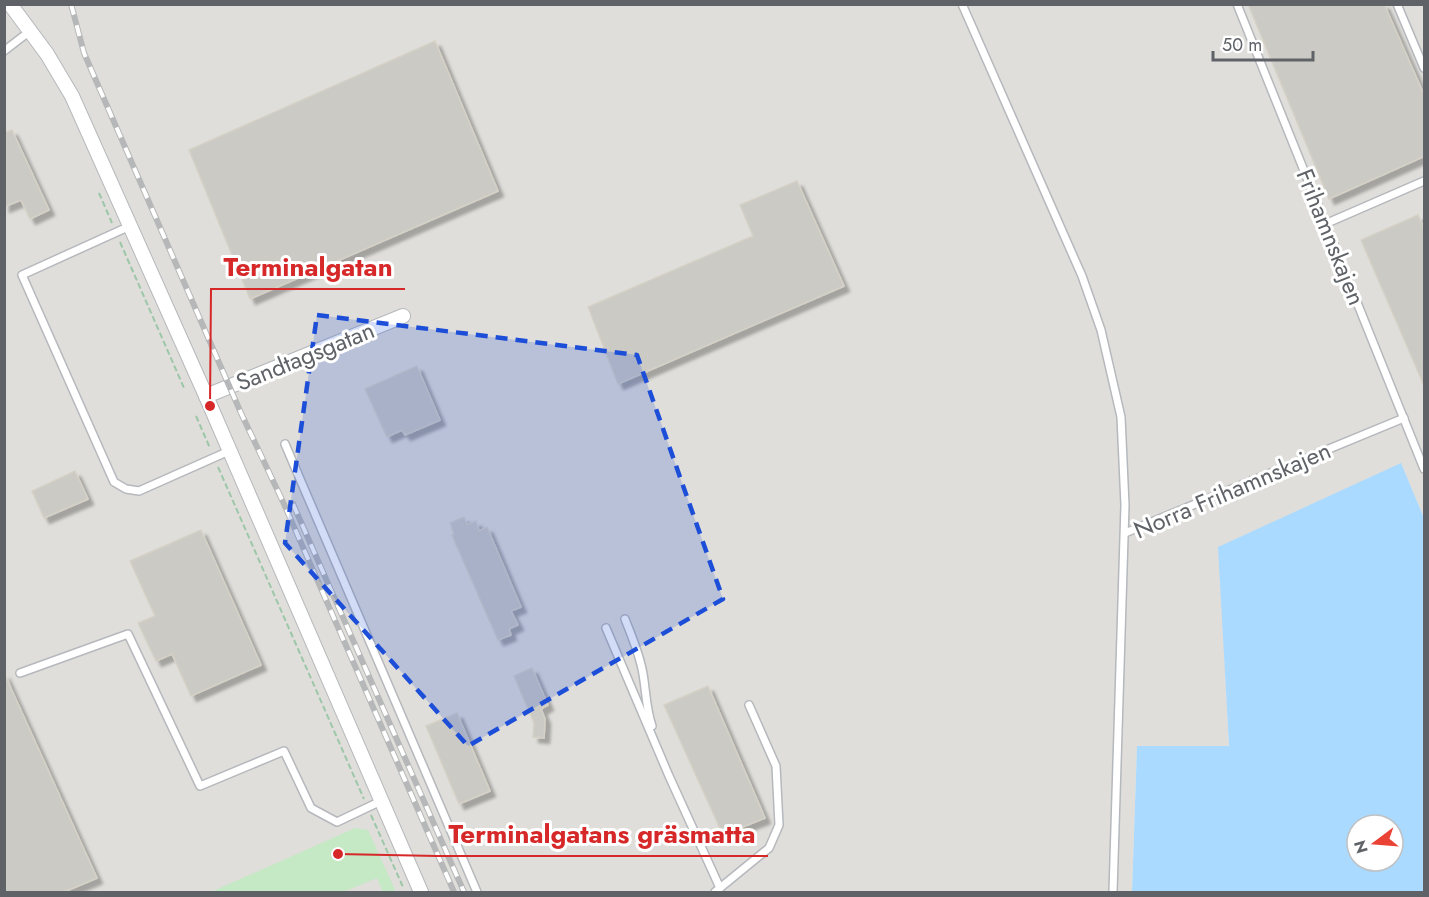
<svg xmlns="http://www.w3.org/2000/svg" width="1429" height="897" font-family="Jost,sans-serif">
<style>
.industrial{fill:#e0deda}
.green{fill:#c5e8c5}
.water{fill:#aadaff;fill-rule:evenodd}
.building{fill:#cccac5;stroke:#d6d1c6;stroke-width:1.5;filter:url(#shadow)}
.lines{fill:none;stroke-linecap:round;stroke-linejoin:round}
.lane-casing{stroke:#b5b8bc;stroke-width:10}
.street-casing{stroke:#b5b8bc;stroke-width:16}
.path{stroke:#9cc7a9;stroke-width:2;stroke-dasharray:6 3;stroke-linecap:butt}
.lane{stroke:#fff;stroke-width:7}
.street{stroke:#fff;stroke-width:14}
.rail-casing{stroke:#b6b7b8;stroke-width:6}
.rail{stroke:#fff;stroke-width:4;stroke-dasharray:11;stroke-linecap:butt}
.marked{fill:#1d4ed8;fill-opacity:0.2;stroke:#1d4ed8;stroke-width:4.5;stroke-dasharray:12 8;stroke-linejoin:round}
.labels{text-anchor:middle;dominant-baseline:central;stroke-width:6;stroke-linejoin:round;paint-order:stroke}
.street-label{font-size:24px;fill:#5f6368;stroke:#fff}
.leader{fill:none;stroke:#d62828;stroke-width:2}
.callout-dot{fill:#d62828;stroke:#fff;stroke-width:2}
.callout-label{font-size:26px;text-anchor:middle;font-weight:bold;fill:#d62828;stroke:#fff;stroke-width:6;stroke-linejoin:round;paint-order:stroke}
</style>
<defs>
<filter id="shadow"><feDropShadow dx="5.5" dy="5.5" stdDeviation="1.5" flood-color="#0004"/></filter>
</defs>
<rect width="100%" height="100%" fill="#f1efe8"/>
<polygon class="industrial" points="5,5 1424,5 1424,518 1401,464 1219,547 1229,747 1137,747 1132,892 5,892"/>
<polygon class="green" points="355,828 368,830 396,892 383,892 377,878 343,892 211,892"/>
<path class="water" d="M1401 463 1424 518V892H1132L1137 746H1229L1218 547ZM1357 825H1393V861H1357Z"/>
<g class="building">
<polygon points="1248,4 1384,4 1425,97 1425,156 1329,199"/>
<polygon points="435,41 498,191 250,299 189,150"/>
<polygon points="12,130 49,210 30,219 21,200 4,207 4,133"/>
<polygon points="797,181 844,286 618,384 588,307 753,236 740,205"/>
<polygon points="1418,215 1425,230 1425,388 1361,240"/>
<polygon points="417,366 440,420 405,435 402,430 387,437 365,389"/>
<polygon points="75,471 88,499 44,518 32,491"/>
<polygon points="464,517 467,525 476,521 479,531 487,527 521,607 511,611 518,625 509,629 511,635 498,640 452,535 454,534 450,523"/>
<polygon points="201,530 261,665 191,696 172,654 156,661 138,623 155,616 130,561"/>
<polygon points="532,668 548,705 541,709 545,719 544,738 533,737 534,723 514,676"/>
<polygon points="4,673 97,878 64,892 4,892"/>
<polygon points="708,686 765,818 723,835 664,705"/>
<polygon points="457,713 490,791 459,804 426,726"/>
</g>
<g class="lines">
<g class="lane-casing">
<g id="lane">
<polyline points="962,4 1082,276 1101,330 1121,417 1125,505 1113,892"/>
<polyline points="1237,4 1424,469"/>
<polyline points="1397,4 1424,68"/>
<polyline points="4,51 30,31"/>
<polyline points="1325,224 1424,181"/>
<polyline points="130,226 22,275 114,482 126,489 139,491 229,451"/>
<polyline points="285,444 477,892"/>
<polyline points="1125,533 1404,418"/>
<path d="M625 619C632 637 640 655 643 674 646 691 646 709 652 726"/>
<polyline points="606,628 669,776 720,888"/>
<polyline points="20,673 128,634 200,786 284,751 311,808 337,822 381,801"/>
<polyline points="715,892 769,848 779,825 776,766 749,705"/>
</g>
</g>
<g class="street-casing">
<g id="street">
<polyline points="10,4 47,54 72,96 206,396 421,892"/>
<polyline points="206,396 403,316"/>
</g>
</g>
<g class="path">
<polyline points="99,193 112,223"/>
<polyline points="120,242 184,388"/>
<polyline points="196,416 210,448"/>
<polyline points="218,467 364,799"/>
<polyline points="371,815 403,887"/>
</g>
<use href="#lane" class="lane"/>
<use href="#street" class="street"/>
<g class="rail-casing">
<g id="rail">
<polyline points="71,4 84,53 241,413 284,504 454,892"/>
<polyline points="293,504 464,892"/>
</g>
</g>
<use href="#rail" class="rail"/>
</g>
<path class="marked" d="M317 315 637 355 723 599 468 746 285 543Z"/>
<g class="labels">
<g class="street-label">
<text transform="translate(1331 237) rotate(68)">Frihamnskajen</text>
<text transform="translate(305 356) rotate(-22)">Sandtagsgatan</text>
<text transform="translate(1232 490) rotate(-23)">Norra Frihamnskajen</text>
</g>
</g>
<path class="leader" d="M210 406L211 289H405M338 854L437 856H768"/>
<g class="callout-dot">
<circle cx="210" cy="406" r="6"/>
<circle cx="338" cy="854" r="6"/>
</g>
<g class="callout-label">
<text x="308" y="276">Terminalgatan</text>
<text x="602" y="843">Terminalgatans gräsmatta</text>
</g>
<rect width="1429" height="897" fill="none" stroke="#5f6368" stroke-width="12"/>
<g transform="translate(1375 843) rotate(254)"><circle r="28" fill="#ffffff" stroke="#bfc1c3" stroke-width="1.5"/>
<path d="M0-4.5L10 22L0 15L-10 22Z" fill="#ea4335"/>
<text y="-9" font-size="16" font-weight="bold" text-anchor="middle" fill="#5f6368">N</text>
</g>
<path d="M1213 51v9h100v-9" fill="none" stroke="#5f6368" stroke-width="3"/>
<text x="1222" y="51" font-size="18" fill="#5f6368" stroke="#ffffff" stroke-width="4.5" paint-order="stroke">50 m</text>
</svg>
